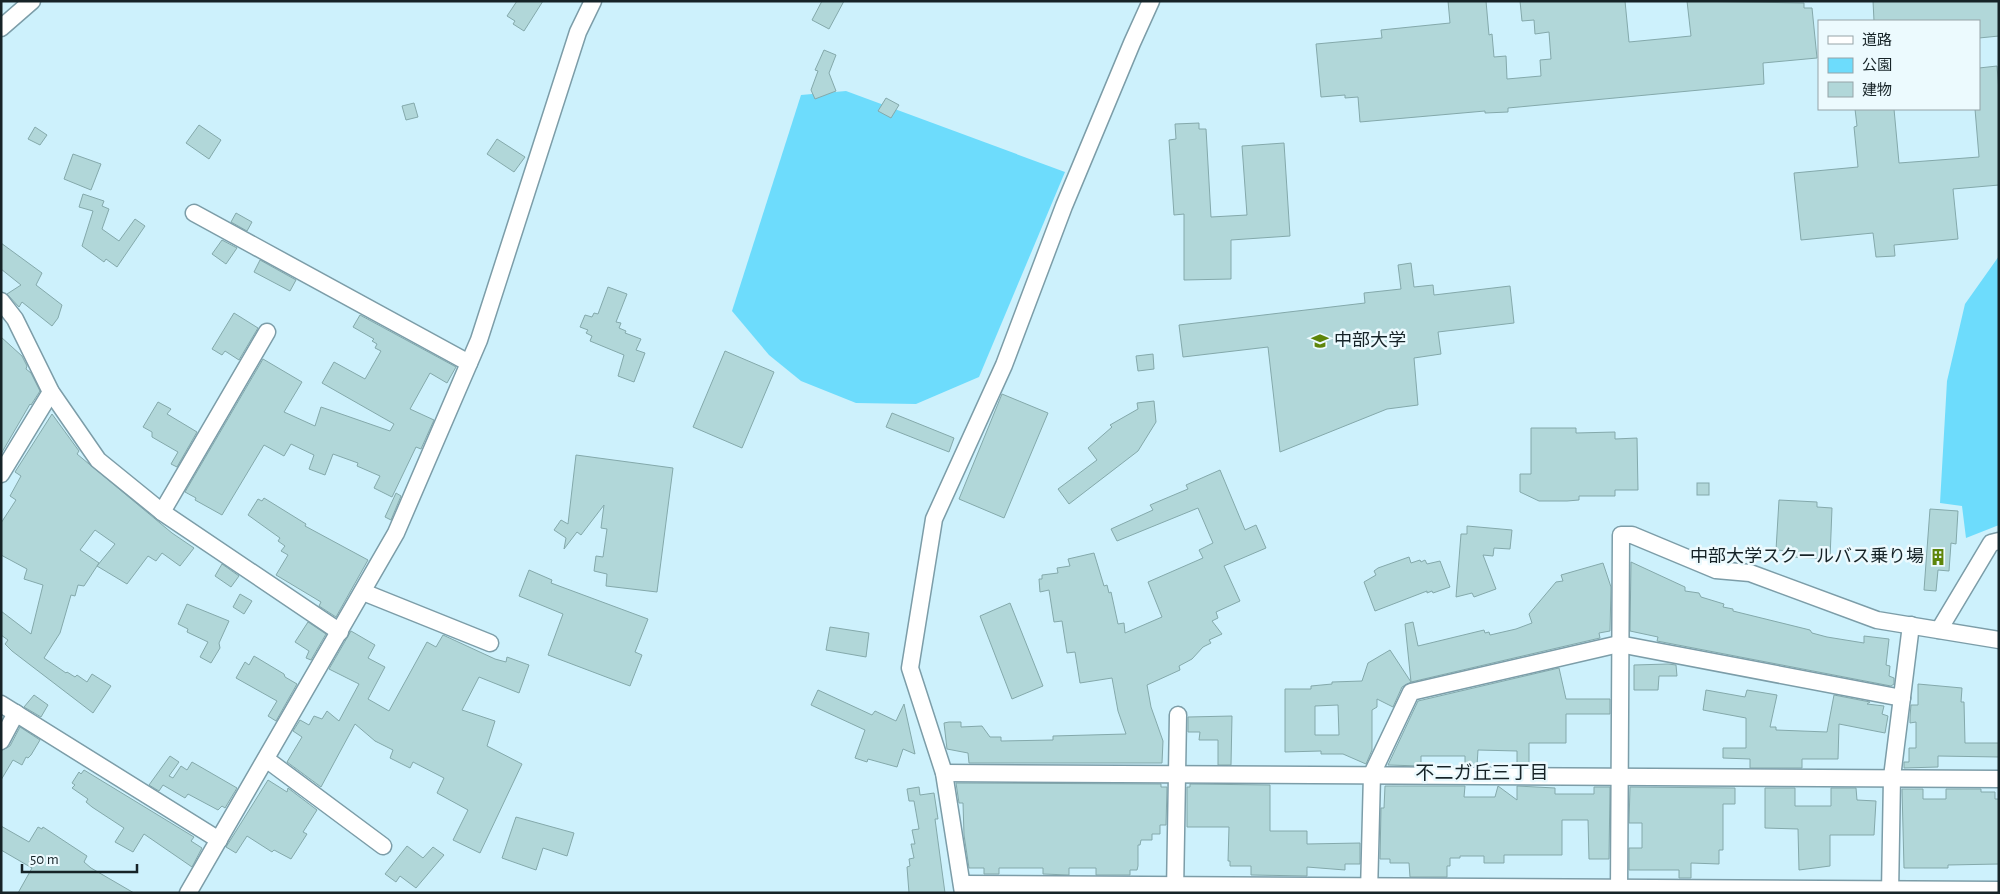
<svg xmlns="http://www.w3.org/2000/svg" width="2000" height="894" font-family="'Alegreya Sans','Noto Sans JP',sans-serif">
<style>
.green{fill:#6ddcfc}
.building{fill:#b1d7d9;stroke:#84a9ab;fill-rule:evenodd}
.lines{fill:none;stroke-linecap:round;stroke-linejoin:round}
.minor-casing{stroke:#7c9da8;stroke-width:19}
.minor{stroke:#fff;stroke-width:16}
.labels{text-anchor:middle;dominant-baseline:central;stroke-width:5;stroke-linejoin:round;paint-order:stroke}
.poi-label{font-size:18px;fill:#162327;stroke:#ecfafe;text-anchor:start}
.neighbourhood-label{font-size:19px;fill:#162327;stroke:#ecfafe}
</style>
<rect width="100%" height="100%" fill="#cdf1fc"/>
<g class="green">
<polygon points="846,91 1065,172 979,377 916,404 856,403 801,381 769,355 732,311 801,95"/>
<polygon points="1999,256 1999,525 1966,538 1962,506 1940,503 1947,381 1965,304"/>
</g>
<g class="building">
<polygon points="517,1 543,1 524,31 513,24 515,21 507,16"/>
<polygon points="822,1 844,1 829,29 812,20"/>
<polygon points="1448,1 1486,1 1489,35 1492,34 1494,57 1506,56 1507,79 1541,76 1540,60 1551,59 1549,32 1535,34 1534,20 1522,21 1520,1 1625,1 1629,42 1691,36 1687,1 1804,3 1804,8 1812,8 1817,58 1763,63 1764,84 1508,108 1508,112 1485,113 1485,111 1360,122 1358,97 1345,98 1345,95 1321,97 1316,44 1382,38 1381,30 1450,23"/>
<polygon points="1873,1 1999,1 1999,36 1979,38 1979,21 1874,21"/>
<polygon points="824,50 836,55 829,73 836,91 815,99 811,90 818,71 815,70"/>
<polygon points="1997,66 1999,91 1999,185 1953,189 1958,239 1894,245 1895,256 1876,257 1873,233 1801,240 1794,173 1858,167 1854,127 1857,126 1855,109 1894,109 1899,163 1979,157 1975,109 1979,109 1979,68"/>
<polygon points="886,98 899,105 891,118 878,111"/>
<polygon points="414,103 418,117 406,120 402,106"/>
<polygon points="1199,123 1199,129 1206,129 1211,217 1247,215 1242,146 1284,143 1290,236 1231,240 1231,279 1184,280 1184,214 1174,215 1169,140 1176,139 1175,124"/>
<polygon points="199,125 221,140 209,159 186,143"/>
<polygon points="35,127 47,135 40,145 28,139"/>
<polygon points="497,139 525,157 514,172 487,154"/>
<polygon points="73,154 101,164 91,190 64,179"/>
<polygon points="83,194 104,201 102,206 109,209 102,229 119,241 135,219 145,226 117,267 106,259 104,262 82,246 93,211 79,207"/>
<polygon points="236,213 252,222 247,231 231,222"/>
<polygon points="222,240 237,248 226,264 212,254"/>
<polygon points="1,243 42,273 36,285 62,305 58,318 52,326 22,302 19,307 7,294 21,285 1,269"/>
<polygon points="260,260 296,280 290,291 254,272"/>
<polygon points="1411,263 1414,287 1433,285 1434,295 1510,286 1514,323 1438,332 1441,354 1414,358 1418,405 1387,409 1280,452 1268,347 1183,357 1179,325 1365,303 1364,293 1401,289 1398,265"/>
<polygon points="608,287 627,294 616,322 621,323 619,328 626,331 625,333 641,339 636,350 645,353 634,382 618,376 624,355 590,341 592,336 586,333 588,330 580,327 585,315 592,317 594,313 598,314"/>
<polygon points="234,313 258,328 239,360 225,351 222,355 212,349"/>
<polygon points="360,315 456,367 447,383 430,373 410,409 434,420 421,449 416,447 392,497 374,488 380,476 357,466 358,463 333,454 325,475 309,469 314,455 291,444 284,456 264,445 222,515 195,500 196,498 185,492 263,359 302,382 284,412 315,426 321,407 390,431 394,424 322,383 334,362 365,379 381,351 375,348 377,344 372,341 374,339 353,327"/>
<polygon points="1,337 22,356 27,366 26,369 31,373 40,391 31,405 30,404 1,454"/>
<polygon points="725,351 774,372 742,448 693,427"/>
<polygon points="1153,354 1154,369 1138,371 1136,356"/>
<polygon points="1002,394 1048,413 1004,518 959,499"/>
<polygon points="1154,401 1156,422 1138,451 1069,504 1058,489 1097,460 1088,448 1112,427 1110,425 1138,409 1137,403"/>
<polygon points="158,402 171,409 167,414 197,432 177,467 171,464 178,452 152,437 152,432 143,427"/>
<polygon points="892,413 954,438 949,452 886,427"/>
<polygon points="52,414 79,451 77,454 172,533 194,548 180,566 162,553 156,561 148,556 127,584 97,566 115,544 95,530 80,550 99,563 84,586 78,585 75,596 71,595 60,633 44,658 66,673 67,672 75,677 77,675 87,682 92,674 111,686 93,713 12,651 5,644 8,640 1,635 1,611 31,634 43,585 24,579 27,569 1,555 1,523 16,500 10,496 21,476 15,472"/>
<polygon points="1531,428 1576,428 1576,433 1615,432 1615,439 1637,438 1638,490 1615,490 1615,496 1579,496 1579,500 1567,501 1539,501 1520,492 1520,474 1531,474"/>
<polygon points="576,455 673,468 657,592 606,586 607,574 594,571 596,556 603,557 607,529 601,528 604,505 581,535 577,532 564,549 566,538 554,530 561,520 568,524"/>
<polygon points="1220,470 1245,530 1256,525 1266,548 1224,566 1240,601 1216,612 1218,618 1212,621 1222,634 1209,640 1211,643 1203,647 1192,659 1179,666 1180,670 1147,685 1151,707 1163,741 1162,763 969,763 968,753 947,749 944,723 949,722 961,722 961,727 982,726 990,737 1001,737 1001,741 1053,740 1053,736 1126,734 1118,711 1112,678 1080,683 1075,652 1067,653 1062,621 1054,622 1049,590 1040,592 1039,579 1042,579 1042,575 1058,573 1057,568 1070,566 1068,559 1094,553 1104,586 1107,585 1109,593 1111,592 1118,624 1124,623 1125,633 1162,617 1148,582 1203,558 1199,550 1213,543 1198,508 1117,541 1111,529 1153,510 1150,505 1188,489 1186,485"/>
<rect x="1697" y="483" width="12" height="12"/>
<polygon points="396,493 401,496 391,520 385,517"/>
<polygon points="264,498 306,524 305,526 368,560 336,617 319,606 321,602 276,575 288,555 281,551 285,546 278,541 280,538 248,515 258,499 262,501"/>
<polygon points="1779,500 1817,502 1817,507 1832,508 1830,559 1790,557 1791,551 1776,550"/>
<polygon points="1930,509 1958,511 1956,544 1951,543 1949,571 1938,570 1936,591 1924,590"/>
<polygon points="1467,526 1512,530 1510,549 1494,548 1493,556 1483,555 1496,589 1474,597 1472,593 1456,597 1461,534 1467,534"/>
<polygon points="1409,557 1411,563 1420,560 1421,562 1425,560 1427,564 1440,561 1450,587 1433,593 1432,591 1427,593 1427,591 1375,611 1364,582 1376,575 1374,571 1378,568"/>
<polygon points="1631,562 1685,587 1685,591 1699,593 1701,597 1724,604 1723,607 1733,609 1733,611 1810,630 1812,633 1827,637 1864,643 1864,636 1889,639 1886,665 1890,666 1889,676 1894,678 1894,684 1891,686 1657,641 1658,637 1630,631"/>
<polygon points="1603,563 1611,587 1610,631 1599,633 1600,638 1411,682 1405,624 1413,622 1418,646 1484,630 1485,633 1489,632 1490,635 1516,629 1532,623 1529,614 1556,582 1563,581 1561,575"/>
<polygon points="222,564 239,576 231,587 215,576"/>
<polygon points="529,570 552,580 551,583 648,619 635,652 642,655 630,686 548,655 563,614 519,596"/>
<polygon points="240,594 252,601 244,614 233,607"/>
<polygon points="1010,603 1043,686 1012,699 980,616"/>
<polygon points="187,604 229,621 219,643 220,648 211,663 200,657 208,642 187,632 188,629 178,624"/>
<polygon points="308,622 326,634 311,660 306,658 309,651 295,642"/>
<polygon points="830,627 869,633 866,657 826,650"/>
<polygon points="351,631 375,645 368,658 385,667 368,699 389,711 427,642 436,647 443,635 495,659 506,662 507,657 529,665 519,693 479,677 462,710 495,721 487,746 522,764 480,853 453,840 468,810 437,793 444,778 413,762 410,768 390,758 393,750 375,741 355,724 321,787 287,762 302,737 293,731 300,720 309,725 314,716 322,719 327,711 339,721 359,684 329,669"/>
<path d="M1390 650 1411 682 1402 687 1393 707 1377 699V707L1372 710V750L1366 764 1343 754H1321V751L1285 752V689H1311V686L1332 684V682L1362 681 1368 663ZM1338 705 1339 735H1315V706Z"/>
<polygon points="254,656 284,674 285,677 297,684 276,721 268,716 277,701 236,678 245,662 249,665"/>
<polygon points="1668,664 1676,665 1677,676 1659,676 1658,690 1634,690 1634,665"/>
<polygon points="1559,668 1566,699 1610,699 1610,714 1566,714 1566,743 1529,743 1529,766 1517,766 1517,751 1478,750 1477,766 1465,766 1465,756 1421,756 1421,766 1388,765 1418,701"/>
<polygon points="1918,684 1962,688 1961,702 1964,702 1965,743 1999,743 1999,757 1938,756 1938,767 1904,768 1904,762 1909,762 1909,748 1916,748 1916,722 1910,723 1910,716 1911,705 1918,705"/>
<polygon points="818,690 872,715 875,711 896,721 904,704 915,754 903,749 897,767 868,759 867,762 855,758 865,730 811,705"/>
<polygon points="1706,690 1745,697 1747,690 1777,695 1770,727 1776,727 1776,730 1827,732 1834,695 1870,702 1867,704 1884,706 1882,714 1888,716 1885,733 1839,724 1838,759 1802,759 1802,768 1750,768 1750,759 1723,758 1723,748 1746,748 1746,718 1703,710"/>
<polygon points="34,695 48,705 41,717 24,707"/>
<polygon points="1232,716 1231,765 1218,765 1218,740 1199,740 1200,732 1188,732 1188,717"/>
<polygon points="20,727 40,740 31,755 28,758 26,757 22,765 13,760 1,780 1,751 10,746"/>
<polygon points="170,756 179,762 169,776 173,778 181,766 187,770 192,762 237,788 225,808 222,806 218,810 188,794 185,798 163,785 159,791 149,785"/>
<polygon points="84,770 194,837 191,841 202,848 192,867 144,834 133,852 115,842 124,828 92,807 86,802 88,799 72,788 75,785 72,783 79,772 81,774"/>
<polygon points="268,780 287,792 288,788 317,810 303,832 307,834 291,859 274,850 272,852 247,836 236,853 226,847"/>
<polygon points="956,783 1161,784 1161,787 1167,787 1166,825 1160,825 1160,834 1152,834 1152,840 1141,840 1140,845 1138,845 1138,866 1137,870 1130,870 1130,875 1096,875 1096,868 1069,868 1069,875 1043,874 1043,868 999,868 999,874 984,874 984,868 969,868 964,835 963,803 959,803"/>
<polygon points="1190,784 1270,785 1270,831 1307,831 1307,844 1360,843 1360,864 1345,864 1345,870 1307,867 1307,876 1251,875 1251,866 1230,866 1230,861 1228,861 1229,827 1187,827 1187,787 1190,787"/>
<polygon points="1385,786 1465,786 1464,797 1495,797 1498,786 1517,800 1517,786 1555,788 1555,794 1594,794 1594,787 1610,787 1609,859 1589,859 1588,820 1562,820 1562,855 1504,855 1504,863 1484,863 1484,856 1460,856 1460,858 1450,858 1450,866 1447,866 1447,877 1410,877 1409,863 1390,863 1390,859 1380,859 1381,808 1384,808"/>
<polygon points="919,787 920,795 934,793 938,819 935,819 945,893 909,893 907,867 910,866 909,859 914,858 911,844 915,844 912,830 919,829 914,801 909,801 907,789"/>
<polygon points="1630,787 1735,788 1735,804 1723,804 1723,850 1719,850 1719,864 1691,863 1691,878 1679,878 1679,870 1629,870 1629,848 1642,848 1642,823 1629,823"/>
<polygon points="1765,788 1795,788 1795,806 1831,806 1831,788 1856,788 1857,800 1876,801 1874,835 1830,835 1830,866 1799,870 1798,829 1765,828"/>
<polygon points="1902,789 1923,789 1923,799 1946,799 1946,789 1981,789 1981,792 1995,792 1995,799 1999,799 1999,864 1948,865 1948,868 1904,868"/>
<polygon points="516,817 574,833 567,856 543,848 536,870 502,858"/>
<polygon points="1,826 29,842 38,827 42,829 43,827 87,856 84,862 91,868 134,893 18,893 32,868 1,850"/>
<polygon points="407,846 423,858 433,847 444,855 416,888 400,876 396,882 385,874"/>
</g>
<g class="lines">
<g class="minor-casing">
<g id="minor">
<polyline points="1,28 32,1"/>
<polyline points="194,213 469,363"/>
<polyline points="1,301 15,319 51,392 98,460 162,512 340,632"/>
<polyline points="1,474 51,392"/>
<polyline points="162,512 267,332"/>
<polyline points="363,592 490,643"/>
<polyline points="1939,630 1991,543 1999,541"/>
<polyline points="1,704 219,840"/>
<polyline points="1,741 16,713"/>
<polyline points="266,759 383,846"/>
<polyline points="944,773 1999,779"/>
<polyline points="962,884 1999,890"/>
<polyline points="188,893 396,533 479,340 578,32 593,1"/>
<polyline points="963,893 944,773 910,668 934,519 1004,365 1064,206 1132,43 1151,1"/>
<polyline points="1175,893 1178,715"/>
<polyline points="1369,893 1372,774 1411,692 1619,644 1902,698"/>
<polyline points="1619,893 1621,535 1632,535 1716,570 1750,573 1877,620 1999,640"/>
<polyline points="1890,893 1892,777 1911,625"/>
</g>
</g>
<use href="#minor" class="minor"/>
</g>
<defs>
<g id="university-bare" transform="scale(1.35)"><path d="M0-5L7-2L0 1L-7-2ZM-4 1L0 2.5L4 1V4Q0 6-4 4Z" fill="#5e850a" stroke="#ecfafe" stroke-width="2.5" paint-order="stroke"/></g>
<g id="building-bare" transform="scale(1.35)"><path d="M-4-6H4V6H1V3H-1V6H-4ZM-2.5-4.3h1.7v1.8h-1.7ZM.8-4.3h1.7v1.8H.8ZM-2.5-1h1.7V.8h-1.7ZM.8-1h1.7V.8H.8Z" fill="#5e850a" stroke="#ecfafe" stroke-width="2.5" paint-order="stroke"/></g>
</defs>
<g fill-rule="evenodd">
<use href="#university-bare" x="1320" y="341"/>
<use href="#building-bare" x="1938" y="557"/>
</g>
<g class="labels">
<g class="poi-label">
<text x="1334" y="341">中部大学</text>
<text x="1924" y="557" text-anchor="end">中部大学スクールバス乗り場</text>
</g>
<g class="neighbourhood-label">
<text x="1482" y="773">不二ガ丘三丁目</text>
</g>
</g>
<rect width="2000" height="894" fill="none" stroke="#162327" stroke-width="5"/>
<rect x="1818" y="20" width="162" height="90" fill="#ecfafe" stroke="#96a4a8"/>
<rect x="1828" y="36" width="25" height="8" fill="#ffffff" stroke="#96a4a8"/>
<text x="1862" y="45" font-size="15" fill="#162327">道路</text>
<rect x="1828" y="58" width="25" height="15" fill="#6ddcfc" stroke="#96a4a8"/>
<text x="1862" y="70" font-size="15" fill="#162327">公園</text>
<rect x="1828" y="82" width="25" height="15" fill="#b1d7d9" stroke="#96a4a8"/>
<text x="1862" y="95" font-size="15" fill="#162327">建物</text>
<path d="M22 864v8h115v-8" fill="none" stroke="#162327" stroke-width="2.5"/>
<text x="30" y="864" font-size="15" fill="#162327" stroke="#ecfafe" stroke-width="4" paint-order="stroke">50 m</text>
</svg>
